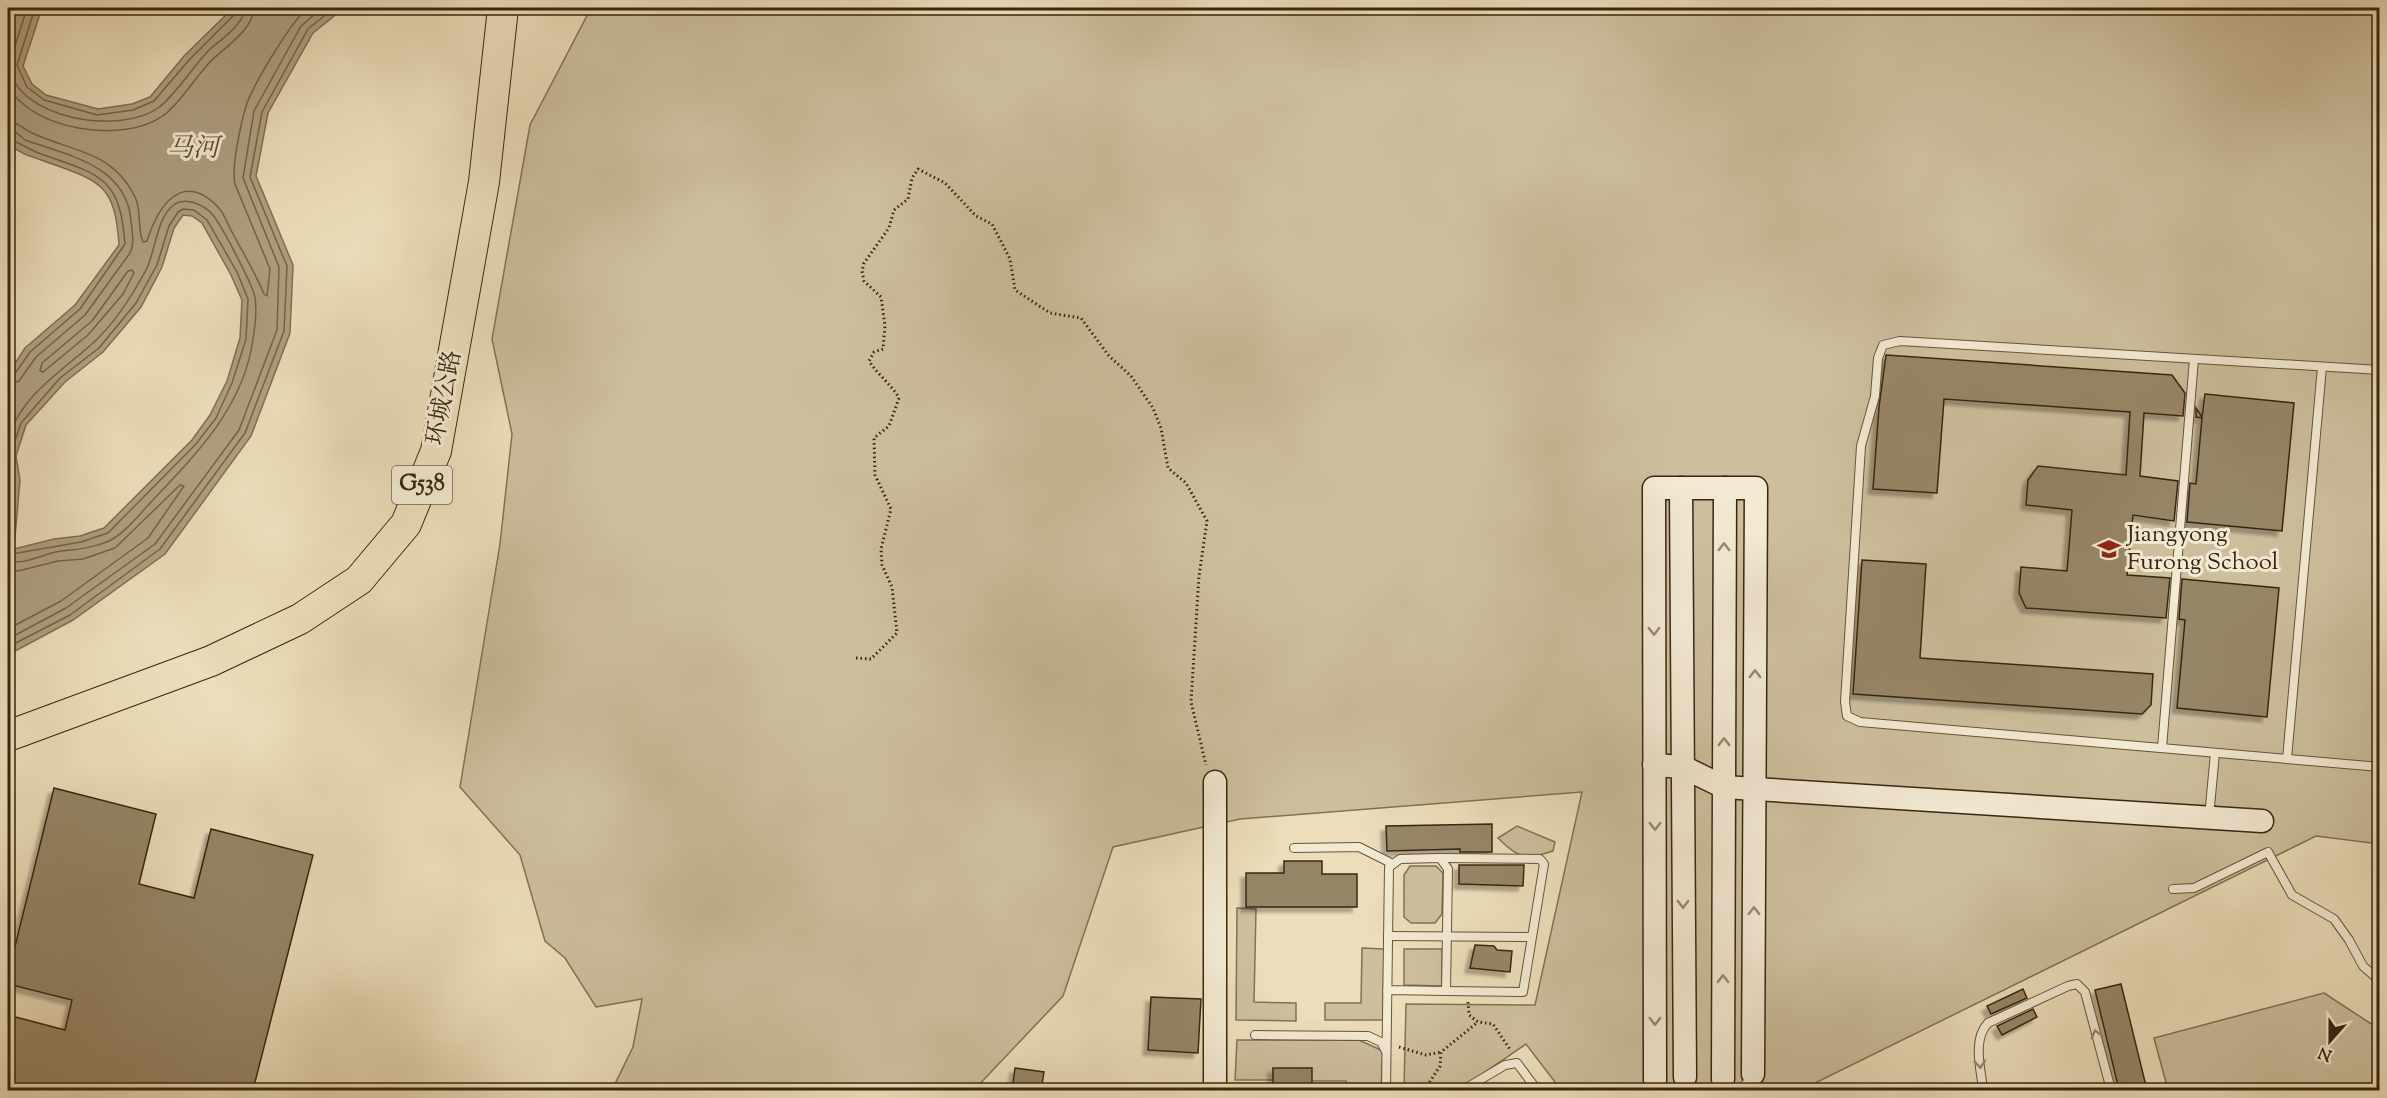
<svg xmlns="http://www.w3.org/2000/svg" width="2387" height="1098" font-family="'Sorts Mill Goudy','Noto Serif SC',serif">
<style>
.green{fill:#cdbf9e;stroke:#827256;stroke-width:1.5}
.water{fill:#af9f81;stroke:#7f6f53;stroke-width:1.5;fill-rule:evenodd}
.lines{fill:none;stroke-linecap:round;stroke-linejoin:round}
.shore{stroke:#746248;stroke-width:1.5}
.building{fill:#968668;stroke:#38260f;stroke-width:1.5;filter:url(#shadow)}
.lane-casing{stroke:#65543a;stroke-width:10}
.secondary-casing{stroke:#38260f;stroke-width:25}
.highway-casing{stroke:#38260f;stroke-width:32}
.path{stroke:#38260f;stroke-width:3;stroke-dasharray:1.5 3;stroke-linecap:butt}
.lane{stroke:#f3ead3;stroke-width:8}
.secondary{stroke:#f3ead3;stroke-width:22}
.highway{stroke:#ecdebb;stroke-width:30}
.oneway{stroke:#968871}
.labels{text-anchor:middle;dominant-baseline:central;stroke-width:6;stroke-linejoin:round;paint-order:stroke}
.shield{fill:#f3ead3;stroke:#70614a;stroke-width:1.5}
.shield-label{font-size:22px;font-weight:bold;fill:#38260f}
.street-label{font-size:24px;fill:#38260f;stroke:#f3ead3}
.poi-label{font-size:24px;fill:#38260f;stroke:#f3ead3;text-anchor:start}
.water-label{font-size:26px;font-style:italic;fill:#5c4a31;stroke:#f3ead3}
</style>
<defs>
<filter id="shadow"><feDropShadow dx="-5" dy="5" stdDeviation="1.5" flood-color="#0004"/></filter>
</defs>
<rect width="100%" height="100%" fill="#ecdebb"/>
<filter id="stains"><feTurbulence type="fractalNoise" baseFrequency=".00333" numOctaves="4"/><feColorMatrix values="0 0 0 0 .2 0 0 0 0 .09 0 0 0 0 .02 0 0 0 .5 -.17"/></filter>
<radialGradient id="worn" r=".72"><stop offset=".6" stop-color="#630" stop-opacity="0"/><stop offset="1" stop-color="#630" stop-opacity=".3"/></radialGradient>
<g class="green">
<polygon points="591,8 2379,8 2379,844 2316,836 1801,1090 1561,1090 1526,1044 1459,1090 1404,1090 1406,1004 1535,1005 1582,792 1240,819 1113,847 1063,996 974,1090 612,1090 633,1047 642,999 596,1007 565,958 545,941 520,855 460,787 500,544 512,434 492,339 530,125"/>
<path d="M1517 826 1555 842 1553 851C1525 860 1519 859 1498 838Z"/>
<polygon points="1410,866 1436,866 1443,873 1442,914 1435,923 1411,923 1404,917 1404,875"/>
<polygon points="1237,908 1256,909 1254,1002 1296,1003 1296,1021 1236,1020"/>
<polygon points="1362,948 1384,949 1383,1020 1325,1020 1325,1003 1361,1003"/>
<polygon points="1404,949 1442,949 1442,986 1404,985"/>
<polygon points="2324,993 2379,1029 2379,1090 2168,1090 2154,1038"/>
<polygon points="1237,1040 1359,1040 1383,1051 1381,1090 1346,1090 1346,1081 1312,1081 1273,1068 1273,1080 1235,1080"/>
</g>
<path class="water" d="M8 8H42L23 66 32 84 46 95 98 109 132 104 150 97 184 56 233 8H344L313 33 268 113 256 176 293 265 290 333 251 436 165 554 73 620 15 651 8 661V374L25 348 75 305 119 245C115 182 99 181 44 161 29 156 18 153 8 142ZM183 215 192 216 202 223 231 275 242 300 240 338 227 381 210 415 192 440 104 528 80 536 54 539 14 549 20 480 16 456 26 425 65 382 103 352 141 307 162 267 174 228Z"/>
<g class="lines">
<g class="shore">
<path d="M27 8 9 65C16 120 120 135 158 108 175 96 194 65 210 49 222 39 244 24 245 8"/>
<polyline points="35,8 17,65 27,87 44,100 97,115 133,110 154,101 189,60 235,14 237,8"/>
<path d="M8 86C31 130 124 145 164 115 182 101 195 77 212 60 227 46 253 29 254 8"/>
<path d="M8 122C19 122 23 129 32 133 73 152 113 151 135 197 142 211 137 229 143 242L147 241C158 206 182 170 218 207 225 214 227 224 232 232 243 253 255 272 264 294L267 296 270 269 235 184C231 168 241 123 246 106 253 85 291 21 308 8"/>
<path d="M8 131 17 133 25 140C68 155 127 166 131 221 132 232 135 243 130 253L85 315 36 357 19 381 8 384"/>
<path d="M8 139C13 139 32 151 41 154 100 175 120 176 125 244L80 309 30 352 14 375 8 377"/>
<polygon points="183,209 194,210 207,220 237,272 248,299 246,339 232,383 216,418 196,444 108,533 81,542 12,554 8,548 14,480 10,456 21,423 60,378 99,348 136,303 157,265 169,226 178,212"/>
<polygon points="128,271 132,270 134,273 123,294 88,335 43,372 40,371 42,363 92,321"/>
<path d="M8 439C22 394 60 373 93 343 115 323 132 296 146 270 156 251 156 217 175 204 187 197 204 205 212 214 220 222 254 287 255 298 257 310 255 327 253 339 244 407 196 454 152 501 140 514 124 534 109 541 91 549 74 549 56 552 41 555 22 566 8 560"/>
<polyline points="8,570 18,571 58,561 83,559 115,548 180,485 184,486 148,538 61,601 8,629"/>
<polyline points="8,639 66,608 155,544 239,430 277,330 279,267 243,178 254,111 301,26 322,8"/>
<polyline points="8,651 12,645 70,615 160,549 245,433 284,331 287,266 250,177 262,112 308,29 334,8"/>
</g>
</g>
<g class="building">
<polygon points="1886,355 2172,375 2185,393 2183,416 2144,413 2140,476 2178,481 2174,521 2133,515 2127,575 2170,578 2166,618 2026,608 2019,593 2021,567 2067,571 2072,510 2026,505 2028,480 2038,466 2126,475 2130,412 1944,399 1937,493 1873,489 1879,407"/>
<polygon points="2205,394 2294,403 2282,531 2187,522 2190,483 2196,484 2202,418 2196,417 2196,408 2202,417"/>
<polygon points="1862,560 1926,564 1920,658 2153,674 2151,705 2142,714 1853,694"/>
<polygon points="2182,579 2279,588 2267,717 2177,708 2185,620 2179,619"/>
<polygon points="54,788 156,814 139,884 194,898 211,829 313,855 253,1090 8,1090 8,1015 65,1030 72,1000 8,984 8,975"/>
<polygon points="1492,824 1492,852 1460,852 1460,849 1387,851 1386,826"/>
<polygon points="1284,861 1322,861 1322,874 1357,874 1357,907 1246,907 1246,873 1284,873"/>
<polygon points="1459,865 1524,865 1523,886 1459,884"/>
<polygon points="1475,945 1494,946 1497,950 1512,951 1510,972 1470,968"/>
<polygon points="2121,984 2147,1090 2119,1090 2095,990"/>
<polygon points="2023,989 2027,998 1991,1014 1987,1006"/>
<polygon points="1151,997 1201,999 1198,1053 1148,1050"/>
<polygon points="2033,1009 2037,1017 2002,1035 1997,1026"/>
<polygon points="1015,1068 1044,1072 1041,1090 1012,1090"/>
<rect x="1273" y="1068" width="39" height="22"/>
</g>
<g class="lines">
<g class="lane-casing">
<g id="lane">
<polyline points="2380,370 1900,341 1883,345 1878,358 1875,396 1861,446 1845,702 1847,716 1860,722 2380,767"/>
<polyline points="2162,748 2194,359"/>
<polyline points="2287,759 2322,367"/>
<polyline points="2209,817 2215,753"/>
<polyline points="1294,848 1359,847 1393,864"/>
<polyline points="1440,858 1540,859 1544,864 1523,992 1446,991"/>
<polyline points="2173,889 2194,888 2268,852 2292,895 2334,919 2349,940 2363,966 2380,981"/>
<polyline points="1388,936 1531,937"/>
<polyline points="1255,1035 1368,1036 1381,1042 1386,1051"/>
<polyline points="1386,1090 1389,867 1400,859 1440,858 1448,869 1446,991 1387,990"/>
<polyline points="1463,1090 1505,1065 1517,1063 1537,1090"/>
<polyline points="1735,1090 1744,1086 1753,1075"/>
<path d="M1983 1090C1981 1069 1972 1040 1988 1023L2068 986 2077 984 2085 992 2111 1090"/>
</g>
</g>
<g class="secondary-casing">
<g id="secondary">
<polyline points="1681,488 1685,1077"/>
<polyline points="1654,765 1683,767 1724,787 2262,821"/>
<polyline points="1723,1079 1725,488"/>
<polyline points="1655,1080 1654,488 1756,488 1753,1074"/>
<polyline points="1215,1090 1215,782"/>
</g>
</g>
<g class="highway-casing">
<polyline id="highway" points="8,736 211,661 300,619 359,580 406,524 436,451 484,182 503,8"/>
</g>
<g class="path">
<path d="M856 658 871 659 897 633 892 587 882 565 881 549 891 509 875 475 874 438 889 426 899 398C891 384 878 375 869 361L874 352 883 349 885 326 881 297 864 281 862 271 864 263 889 228 894 210 908 199 912 178 918 169 945 183 976 216 992 224 1010 259 1015 290 1050 313 1081 318 1109 356 1131 376 1153 408 1161 428 1168 468 1186 483 1207 521 1199 576 1191 702 1206 765"/>
<polyline points="1468,1002 1469,1015 1478,1022 1493,1024 1511,1051"/>
<polyline points="1399,1047 1426,1055 1441,1052"/>
<polyline points="1433,1090 1429,1083 1440,1066 1441,1052 1478,1022"/>
</g>
<use href="#lane" class="lane"/>
<use href="#secondary" class="secondary"/>
<use href="#highway" class="highway"/>
</g>
<defs><path id="oneway-chevron" d="M-2-3.5L2.5 0L-2 3.5" fill="none" stroke-width="1.6" stroke-linecap="round" stroke-linejoin="round" transform="scale(1.5)"/></defs>
<g class="oneway">
<use href="#oneway-chevron" transform="translate(1724 547) rotate(-90)"/>
<use href="#oneway-chevron" transform="translate(1654 631) rotate(90)"/>
<use href="#oneway-chevron" transform="translate(1755 674) rotate(-90)"/>
<use href="#oneway-chevron" transform="translate(1724 742) rotate(-90)"/>
<use href="#oneway-chevron" transform="translate(1655 826) rotate(90)"/>
<use href="#oneway-chevron" transform="translate(1683 904) rotate(90)"/>
<use href="#oneway-chevron" transform="translate(1754 911) rotate(-90)"/>
<use href="#oneway-chevron" transform="translate(1723 979) rotate(-90)"/>
<use href="#oneway-chevron" transform="translate(1655 1021) rotate(90)"/>
<use href="#oneway-chevron" transform="translate(2096 1034) rotate(-105)"/>
<use href="#oneway-chevron" transform="translate(1980 1064) rotate(85)"/>
</g>
<defs>
<g id="school-bare" transform="scale(1.8)"><path d="M0-5L7-2L0 1L-7-2ZM-4 1L0 2.5L4 1V4Q0 6-4 4Z" fill="#8f2418" stroke="#f3ead3" stroke-width="2.5" paint-order="stroke"/></g>
</defs>
<g fill-rule="evenodd">
<use href="#school-bare" x="2109" y="549"/>
</g>
<g class="labels">
<rect class="shield" x="392" y="466" width="60" height="38" rx="4.5"/>
<g class="shield-label">
<text x="422" y="485">G538</text>
</g>
<g class="street-label">
<text transform="translate(445 398) rotate(-79)">环城公路</text>
</g>
<g class="poi-label">
<text x="2127" y="535">Jiangyong<tspan x="2127" dy="28">Furong School</tspan></text>
</g>
<g class="water-label">
<text x="193" y="149">马河</text>
</g>
</g>
<rect width="2387" height="1098" fill="none" stroke="#ecdebb" stroke-width="30"/>
<rect x="9" y="9" width="2369" height="1080" fill="none" stroke="#38260f" stroke-width="3"/>
<rect x="15" y="15" width="2357" height="1068" fill="none" stroke="#38260f" stroke-width="1.5"/>
<g transform="translate(2330 1041) rotate(201)" stroke="#f3ead3" stroke-width="4.5" paint-order="stroke">
<path d="M0-4.5L10 22L0 15L-10 22Z" fill="#38260f"/>
<text y="-9" font-size="16" font-weight="bold" text-anchor="middle" fill="#38260f">N</text>
</g>
<rect width="100%" height="100%" filter="url(#stains)"/>
<rect width="100%" height="100%" fill="url(#worn)"/>
</svg>
